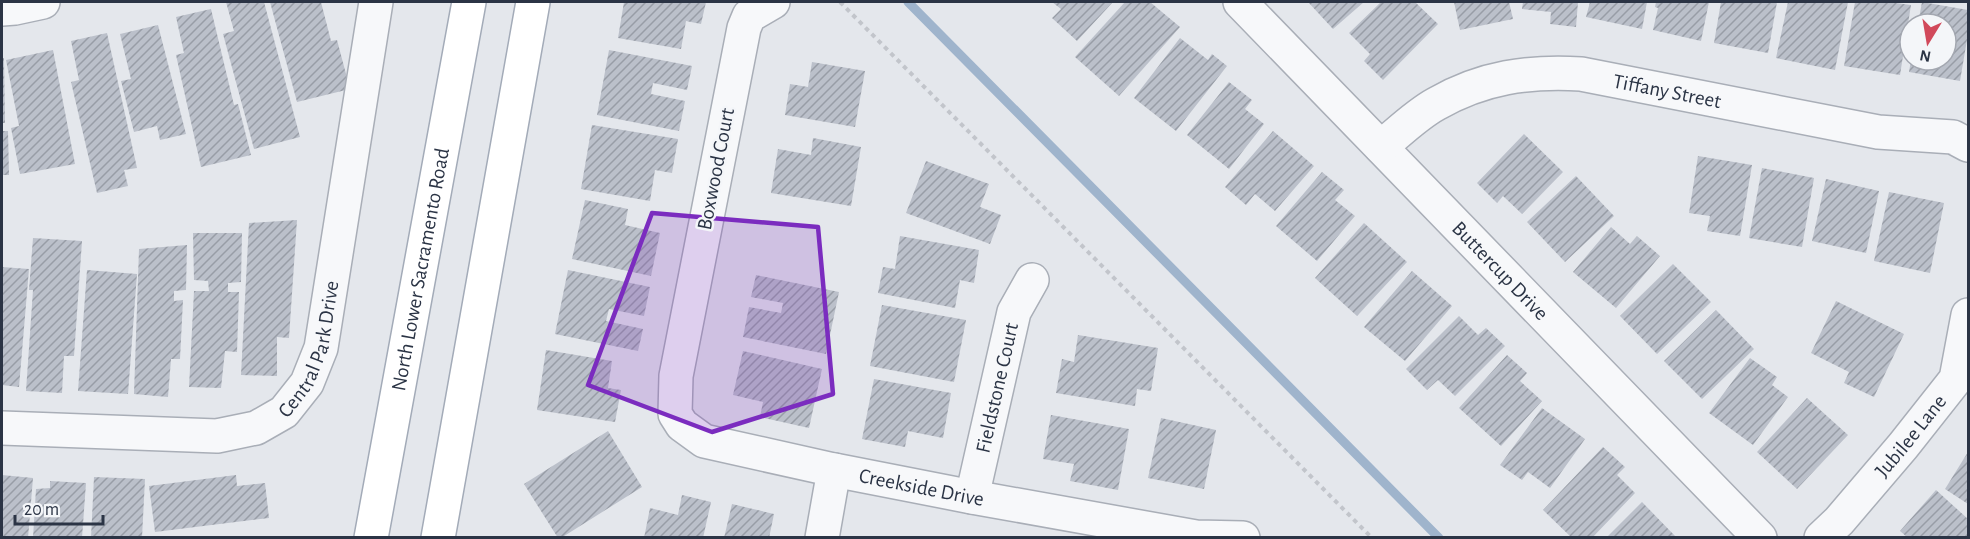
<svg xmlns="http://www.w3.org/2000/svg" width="1970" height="539" font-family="'Alegreya Sans',sans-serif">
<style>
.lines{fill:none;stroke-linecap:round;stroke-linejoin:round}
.stream{stroke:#9fb4cc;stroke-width:9}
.building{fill:url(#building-hatch)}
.minor-casing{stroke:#a9aeb7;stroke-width:36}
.major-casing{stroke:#a3abb8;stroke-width:36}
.path{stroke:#c2c5cb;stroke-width:4;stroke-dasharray:4.5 4.5;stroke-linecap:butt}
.minor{stroke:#f7f8fa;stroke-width:33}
.major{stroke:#fff;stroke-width:33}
.marked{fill:#7b2cbf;fill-opacity:0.2;stroke:#7b2cbf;stroke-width:4.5;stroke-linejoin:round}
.labels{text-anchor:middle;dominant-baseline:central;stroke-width:5;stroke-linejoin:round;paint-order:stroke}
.street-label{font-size:21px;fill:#2b3445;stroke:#f4f6f9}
</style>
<defs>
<pattern id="building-hatch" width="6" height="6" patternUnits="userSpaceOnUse" patternTransform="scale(1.5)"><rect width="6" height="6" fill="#bbc0ca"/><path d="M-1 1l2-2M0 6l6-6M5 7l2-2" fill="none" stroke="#989da6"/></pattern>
</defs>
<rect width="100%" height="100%" fill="#e4e7ec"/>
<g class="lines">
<polyline class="stream" points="908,2 1439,538"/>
</g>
<g class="building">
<polygon points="226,2 264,2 300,137 254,149 223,34 234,31"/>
<polygon points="270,2 321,2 331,41 337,40 350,89 297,102"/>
<polygon points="624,2 706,2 701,24 686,21 681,49 618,38"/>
<polygon points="1052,2 1113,2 1077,41 1052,18 1061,9"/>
<polygon points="1125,2 1150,2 1180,27 1119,96 1075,57"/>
<polygon points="1308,2 1364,2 1333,29"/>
<polygon points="1381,2 1415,2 1438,24 1383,80 1364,61 1370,54 1349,33"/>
<polygon points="1454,2 1509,2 1513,19 1460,30"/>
<polygon points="1523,2 1578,2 1576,27 1550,24 1551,12 1522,9"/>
<polygon points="1590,2 1647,2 1642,29 1586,17"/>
<polygon points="1656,2 1709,2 1701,41 1653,30 1658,8 1655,7"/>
<polygon points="1721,2 1777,2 1768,53 1714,43"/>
<polygon points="1788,2 1848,2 1835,70 1776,58"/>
<polygon points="1855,2 1888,2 1911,5 1900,75 1844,66"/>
<polygon points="1922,2 1968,10 1968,34 1960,81 1909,72 1911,60 1946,60 1946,24 1918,24"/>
<polygon points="211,9 234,105 238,104 251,155 201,167 176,55 184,53 176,17"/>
<polygon points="158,25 186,134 160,140 157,126 134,132 121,81 131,79 120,34"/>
<polygon points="107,33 137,168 124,170 128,186 97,193 71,82 79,80 71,41"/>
<polygon points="1180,38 1208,60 1212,54 1227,66 1176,131 1134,98"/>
<polygon points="53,50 75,164 20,174 11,128 19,126 6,60"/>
<polygon points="609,50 692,66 687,90 653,83 651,94 685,101 679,131 597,115"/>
<polygon points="2,58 4,58 5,123 2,123"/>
<polygon points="812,62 865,71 855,127 785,115 790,84 808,87"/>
<polygon points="1229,82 1252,100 1245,109 1264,124 1229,169 1187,135"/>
<polygon points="592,125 678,139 672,173 655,170 650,201 581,189"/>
<polygon points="2,131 8,131 9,175 2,175"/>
<polygon points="1273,131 1314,166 1275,211 1255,194 1246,205 1225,187"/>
<polygon points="1524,134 1563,172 1522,214 1503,196 1497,203 1477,183"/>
<polygon points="813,138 861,147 851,206 771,193 778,149 811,155"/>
<polygon points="1698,156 1752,165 1740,236 1707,231 1710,216 1689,213"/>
<polygon points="926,161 989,184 980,207 1001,215 990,244 906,213"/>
<polygon points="1762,168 1814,178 1802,247 1749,238"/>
<polygon points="1322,172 1344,190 1335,200 1355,216 1317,261 1276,226"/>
<polygon points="1576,176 1614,216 1565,262 1527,222"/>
<polygon points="1826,179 1879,191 1866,253 1812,241"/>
<polygon points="1889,192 1944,203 1930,273 1874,261"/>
<polygon points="585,200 628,209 625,225 660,233 651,276 572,259"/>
<polygon points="297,220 289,338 277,337 277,376 241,375 249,223"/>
<polygon points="1364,223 1407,262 1357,316 1315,278"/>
<polygon points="1611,227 1630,244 1637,236 1660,256 1616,308 1573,272"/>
<polygon points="193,233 242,233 241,282 228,283 228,292 239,292 237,352 225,351 221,388 189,387 194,291 209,291 208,281 194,280"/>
<polygon points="900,236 979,250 974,283 960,280 955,308 878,293 883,267 895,269"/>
<polygon points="33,238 82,241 74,356 64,356 62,393 26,391 33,290 29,290"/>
<polygon points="187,245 186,290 174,291 174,301 183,300 180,359 171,359 168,397 134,394 139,249"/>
<polygon points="1673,264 1711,302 1657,354 1620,316"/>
<polygon points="2,267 29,269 19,387 2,385"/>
<polygon points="87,270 137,274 128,394 78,391"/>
<polygon points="568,270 650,287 644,316 609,309 606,321 643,329 638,351 555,334"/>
<polygon points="1412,271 1452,306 1405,361 1364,327"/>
<polygon points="756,275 839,292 826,354 743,337 749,307 781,313 783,303 751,297"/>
<polygon points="1836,301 1904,334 1874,397 1844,383 1849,372 1811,353"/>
<polygon points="882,305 966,320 954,382 870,366"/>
<polygon points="1716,310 1754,349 1702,399 1664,361"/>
<polygon points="1459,316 1478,335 1486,328 1505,346 1455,396 1438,380 1427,390 1406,369"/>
<polygon points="1078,335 1158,348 1151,391 1137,389 1135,406 1056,393 1062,359 1074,362"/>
<polygon points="546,350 612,361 608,388 621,390 615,422 537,410"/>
<polygon points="743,351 822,369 809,428 760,417 763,402 733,395"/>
<polygon points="1507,355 1527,373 1520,381 1542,401 1501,446 1459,408"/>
<polygon points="1750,358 1777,377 1772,385 1788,397 1753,445 1709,413"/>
<polygon points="874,379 951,393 943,438 908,431 905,447 862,439"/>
<polygon points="1807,398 1848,435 1797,489 1757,452"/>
<polygon points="1542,408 1585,439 1550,488 1528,472 1522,480 1500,465"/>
<polygon points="1051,415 1129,429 1118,490 1070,481 1074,464 1043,459"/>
<polygon points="1161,418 1216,430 1204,489 1148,478"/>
<polygon points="608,431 642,487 561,538 558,538 524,484"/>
<polygon points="1603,447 1625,467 1617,475 1635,493 1592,538 1572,538 1543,510"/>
<polygon points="1968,452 1968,504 1945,489"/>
<polygon points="2,475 33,478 28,538 2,538"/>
<polygon points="236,475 237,486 265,483 269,518 155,532 149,486"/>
<polygon points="94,477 145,479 142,538 91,538"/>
<polygon points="50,481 86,483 82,538 33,538 36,489 50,488"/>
<polygon points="1936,490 1968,519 1968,538 1908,538 1900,531"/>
<polygon points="682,495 711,502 703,538 644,538 650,508 678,515"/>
<polygon points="1642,502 1677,538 1606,538"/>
<polygon points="732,504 774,514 769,538 724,538"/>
</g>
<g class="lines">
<g class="minor-casing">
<g id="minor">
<path id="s1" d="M773 2 749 16 744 28 676 376 675 414 682 425 704 441 834 470 972 497 1196 537 1243 538"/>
<path id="s2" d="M1240 2 1760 538"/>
<polyline points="2,9 15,8 43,2"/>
<path id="s3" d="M1381 147C1398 133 1416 115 1436 104 1483 77 1528 71 1581 74L1878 132 1953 137 1968 145"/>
<path id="s4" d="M2 428 217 436 256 428 284 412 307 383 321 348 376 2"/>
<path id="s5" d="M972 497 1014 312 1032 280"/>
<polyline points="822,538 834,470"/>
<path id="s6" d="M1821 538 1839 521 1903 446 1956 379 1968 315"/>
</g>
</g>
<g class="major-casing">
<g id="major">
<path id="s7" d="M371 538 469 2"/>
<polyline points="438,538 533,2"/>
</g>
</g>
<polyline class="path" points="840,2 1372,538"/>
<use href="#minor" class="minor"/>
<use href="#major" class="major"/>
</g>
<path class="marked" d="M652 213 818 227 833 394 712 432 588 385Z"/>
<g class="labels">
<g class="street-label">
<text stroke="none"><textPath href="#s3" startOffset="308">Tiffany Street</textPath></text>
<text transform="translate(716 169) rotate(-79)">Boxwood Court</text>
<text stroke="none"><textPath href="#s7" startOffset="273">North Lower Sacramento Road</textPath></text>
<text stroke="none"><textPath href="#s2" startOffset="374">Buttercup Drive</textPath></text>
<text stroke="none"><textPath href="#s4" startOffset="357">Central Park Drive</textPath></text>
<text stroke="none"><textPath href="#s5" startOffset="112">Fieldstone Court</textPath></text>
<text stroke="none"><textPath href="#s6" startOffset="136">Jubilee Lane</textPath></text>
<text stroke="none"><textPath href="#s1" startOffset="696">Creekside Drive</textPath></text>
</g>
</g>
<rect width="1970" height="539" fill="none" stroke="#2b3445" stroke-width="6"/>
<g transform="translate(1928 42) rotate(191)"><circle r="28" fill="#f4f6f9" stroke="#a4a8b1" stroke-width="1.5"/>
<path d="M0-4.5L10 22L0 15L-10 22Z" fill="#d1495b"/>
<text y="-9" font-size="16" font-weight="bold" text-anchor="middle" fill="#2b3445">N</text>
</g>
<path d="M15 515v9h88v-9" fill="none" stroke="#2b3445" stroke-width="3"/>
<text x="24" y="515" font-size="18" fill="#2b3445" stroke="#f4f6f9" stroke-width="4.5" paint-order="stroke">20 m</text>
</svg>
